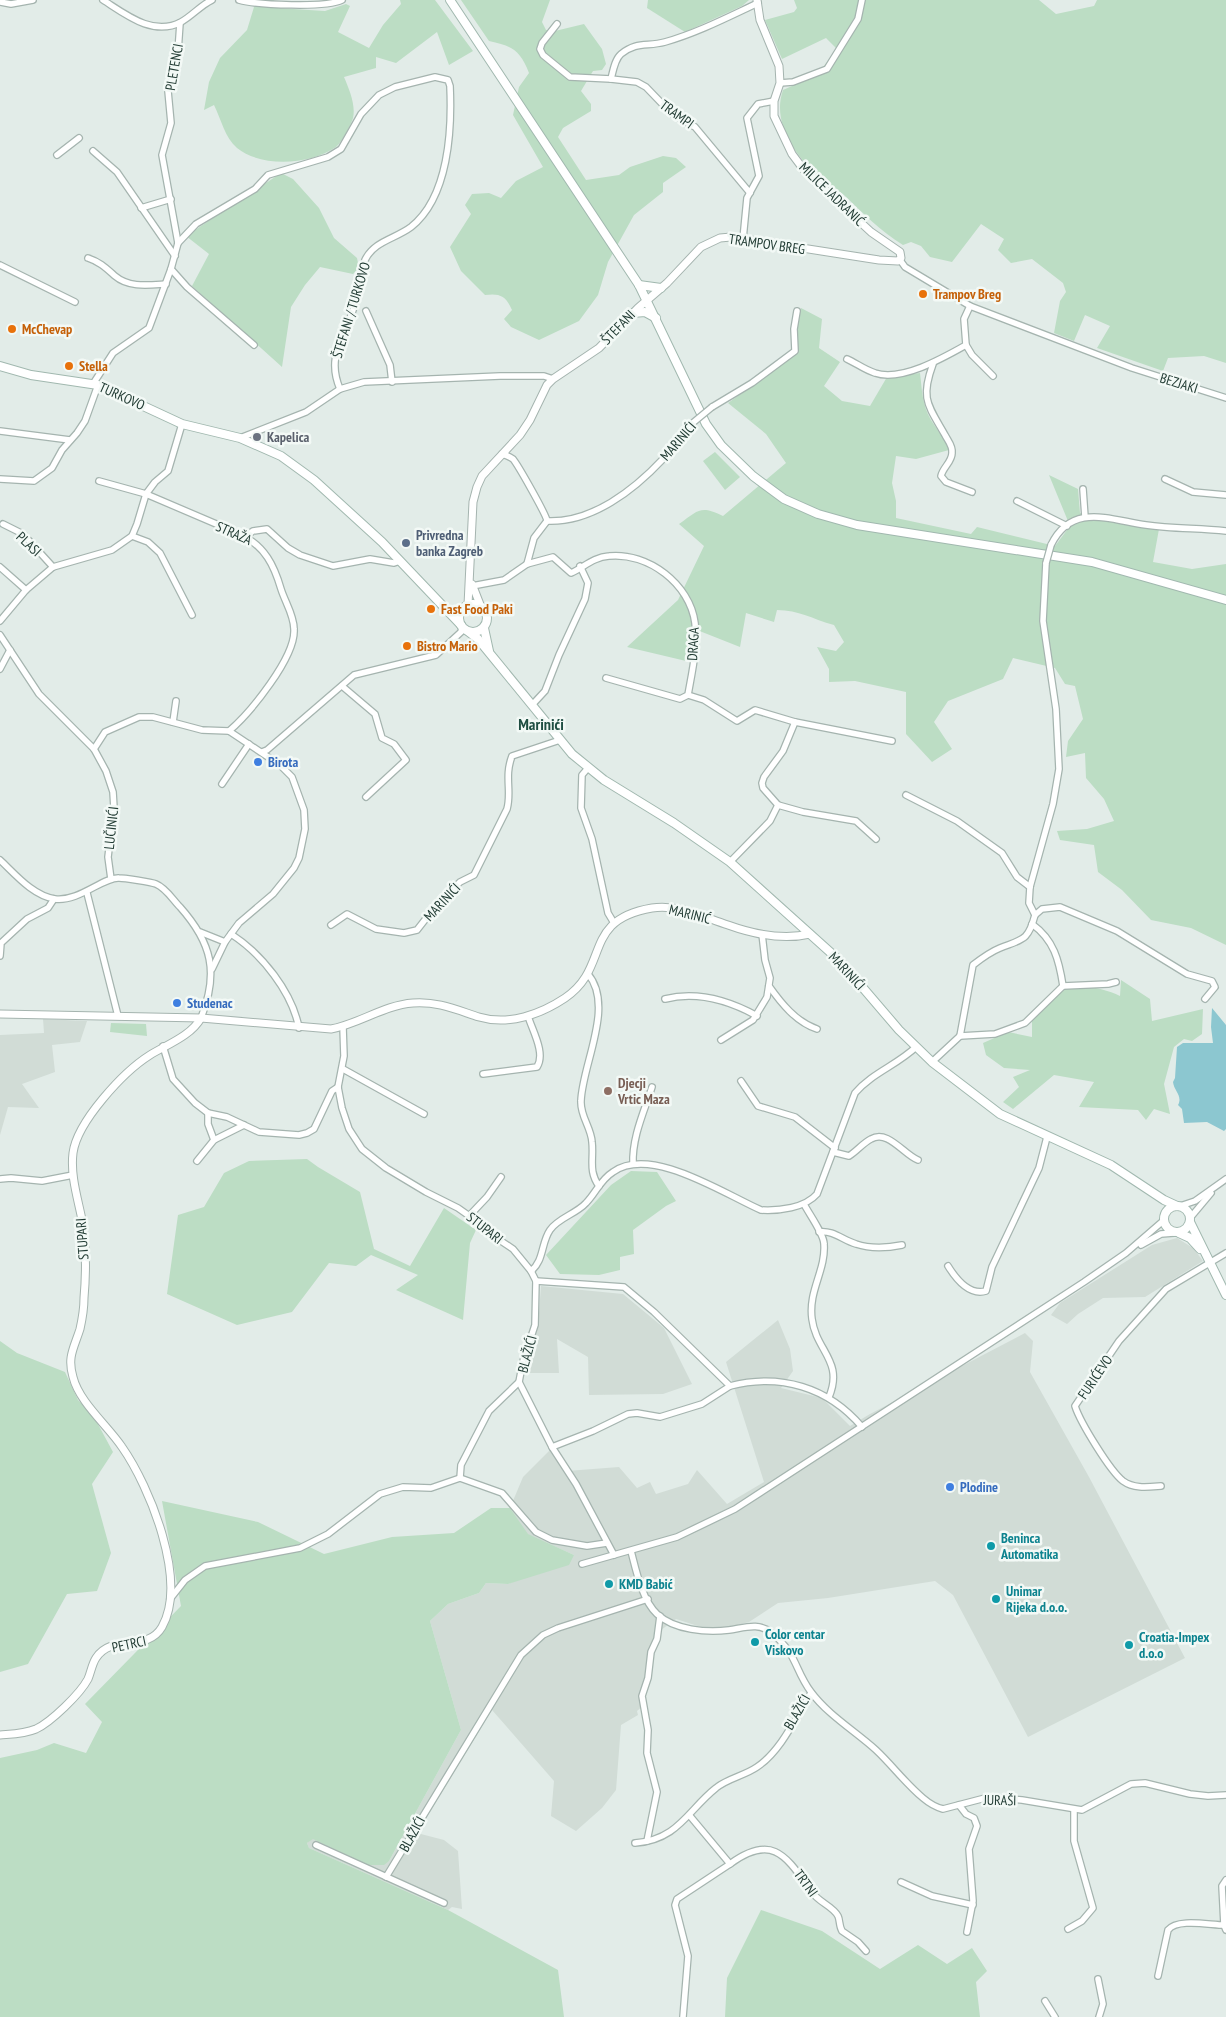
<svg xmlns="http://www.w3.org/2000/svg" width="1226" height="2017" font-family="'PT Sans Narrow',sans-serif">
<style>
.built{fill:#d1dcd6}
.green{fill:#bcddc4}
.water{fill:#8cc7d0}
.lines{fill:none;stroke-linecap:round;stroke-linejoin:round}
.minor-casing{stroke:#a5b4af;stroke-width:8}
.tertiary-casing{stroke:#a5b4af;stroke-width:9}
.secondary-casing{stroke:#a1b8af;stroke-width:10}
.minor{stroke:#fff;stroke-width:5.5}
.tertiary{stroke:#fff;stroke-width:7}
.secondary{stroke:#fff;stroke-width:8}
.minor-bridge-casing{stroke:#a5b4af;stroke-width:8;stroke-linecap:butt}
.minor-bridge{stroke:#fff;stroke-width:5.5}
.food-dot{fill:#e8710a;stroke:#f3f9f6;stroke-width:2}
.worship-dot{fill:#6b7280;stroke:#f3f9f6;stroke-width:2}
.service-dot{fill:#5c6f8a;stroke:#f3f9f6;stroke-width:2}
.shop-dot{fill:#3f7fe0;stroke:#f3f9f6;stroke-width:2}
.education-dot{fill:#8d6e63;stroke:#f3f9f6;stroke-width:2}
.culture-dot{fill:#0f9aa8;stroke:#f3f9f6;stroke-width:2}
.labels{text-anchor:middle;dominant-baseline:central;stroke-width:5;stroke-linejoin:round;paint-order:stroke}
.street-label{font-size:14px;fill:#233d35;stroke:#f3f9f6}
.food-label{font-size:14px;font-weight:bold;fill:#c56008;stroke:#f3f9f6;text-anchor:start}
.worship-label{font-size:14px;font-weight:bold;fill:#5b616d;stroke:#f3f9f6;text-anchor:start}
.service-label{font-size:14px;font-weight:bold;fill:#4e5e75;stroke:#f3f9f6;text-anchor:start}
.shop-label{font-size:14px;font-weight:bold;fill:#366cbe;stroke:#f3f9f6;text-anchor:start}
.education-label{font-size:14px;font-weight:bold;fill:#785e54;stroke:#f3f9f6;text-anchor:start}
.culture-label{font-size:14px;font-weight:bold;fill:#0d838f;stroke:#f3f9f6;text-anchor:start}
.quarter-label{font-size:16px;font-weight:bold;fill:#1f4e42;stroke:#f3f9f6}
</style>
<rect width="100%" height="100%" fill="#e2ece8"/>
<g class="built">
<polygon points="43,1019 87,1021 80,1042 52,1045 55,1072 22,1084 39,1108 8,1107 0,1135 0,1035 44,1033"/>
<polygon points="1177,1238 1193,1248 1203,1261 1145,1297 1103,1298 1078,1314 1067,1324 1051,1315 1060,1303 1152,1245"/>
<polygon points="541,1286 623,1294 664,1328 692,1384 663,1394 589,1395 588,1357 557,1339 559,1373 528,1373 527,1358 538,1326"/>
<polygon points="778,1320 790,1349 793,1371 781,1388 822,1398 850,1426 870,1414 1025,1333 1033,1341 1030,1372 1089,1477 1185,1658 1028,1737 953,1595 935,1581 828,1598 778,1603 749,1622 726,1628 704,1628 676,1619 661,1630 645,1688 644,1705 637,1711 638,1715 621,1725 616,1790 602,1808 576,1831 551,1816 554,1781 492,1710 417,1833 444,1840 458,1851 462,1909 452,1907 448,1910 309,1848 307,1843 313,1838 368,1865 389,1861 461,1730 430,1621 448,1604 479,1593 486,1583 508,1584 574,1555 527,1534 510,1508 523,1477 550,1450 567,1471 619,1467 637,1488 650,1482 656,1494 688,1484 697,1470 727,1504 764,1482 726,1362"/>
</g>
<g class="green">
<path d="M251 0H274L277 8 325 11 346 4 350 6 338 32 369 48 383 25 401 4 400 0H435L473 51 449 65 437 32 396 63 376 57V68L344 77C349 89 356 105 353 118 351 125 341 143 336 147 310 165 262 168 237 148 225 138 221 119 214 105L204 110 209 82 220 58 247 30 254 7Z"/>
<path d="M461 0H550L542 22 546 30 555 31 584 24 602 49 606 64 602 70 593 71 581 91 591 104V111L563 128 558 137 586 180 619 175 630 167 663 156 676 158 686 167 663 183V192L634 215 608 262 598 295 579 321 539 340 511 327 504 319 512 310C506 296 500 293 485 295L461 271 450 247 471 214 465 205 472 194 489 193 501 198 516 181 543 167 513 115 519 87 529 73C520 50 512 46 489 41Z"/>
<polygon points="648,0 749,0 742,6 685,32 647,8"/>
<path d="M794 0H1039L1056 14 1094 6 1097 0H1226V363L1204 356 1168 358 1163 371 1097 348 1110 326 1085 315 1074 341 1054 333 1060 301 1066 292 1063 283 1032 259 1011 263 998 250 1004 239 981 224 952 262 930 257 921 246 911 242 903 245C880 231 863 213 844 195 835 188 825 182 816 174 793 153 772 121 783 90L817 75 837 49 826 38 782 59 765 20 794 12 797 8Z"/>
<polygon points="281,173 293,179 319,208 334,238 357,258 359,268 353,274 320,267 305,285 291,307 282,367 192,286 209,254 186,236"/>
<path d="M801 308 822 319 819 348 840 362 824 386 842 401 870 406 887 377 920 373C922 389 922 405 931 420 938 431 944 437 949 450L916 459 896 456 892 483 896 501V518L971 534 977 527 1055 546 1070 526 1049 475 1078 489 1080 513 1159 529 1153 562 1192 569 1226 564V945L1191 928 1151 920 1122 890 1098 872 1094 845 1060 840 1057 831 1087 829 1114 821 1104 799 1086 778 1085 753 1066 757 1068 741 1083 719 1075 686 1065 684 1055 668 1013 658 1003 679 948 701 934 722 952 749 932 762 906 734V692L855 681 829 682V669L817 647 836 651 844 642 834 625C812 619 799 610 777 610L774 622 746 613 740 647 697 630 686 661 627 647 678 600 704 546 679 524C699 510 700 505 723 516L786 463 766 434 728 403 798 353 795 324Z"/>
<polygon points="715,452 740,477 725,490 703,461"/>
<path d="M1121 980 1150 999 1152 1021 1203 1009 1202 1034 1192 1041 1184 1039 1174 1047 1164 1084 1170 1114 1154 1109 1146 1120 1138 1110 1079 1107 1094 1082 1054 1075 1013 1109 1003 1102 1019 1087 1013 1077 1030 1070 1004 1068 986 1055 983 1043 1008 1032 1032 1037V1015C1038 1008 1044 999 1051 994 1070 981 1102 987 1120 996Z"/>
<polygon points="111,1023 146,1024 147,1036 110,1032"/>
<polygon points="307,1159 318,1167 360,1192 374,1249 410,1266 444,1208 476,1230 470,1243 463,1320 396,1290 418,1275 371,1255 356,1266 329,1263 292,1312 237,1325 167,1294 178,1215 204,1207 224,1173 249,1161"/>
<polygon points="631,1171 657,1172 676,1201 666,1206 633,1230 634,1254 620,1257 620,1270 599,1275 560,1274 546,1255 611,1185"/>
<polygon points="0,1341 17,1353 65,1372 78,1400 93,1415 113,1452 92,1484 111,1553 97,1591 67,1594 28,1664 0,1672"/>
<polygon points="162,1501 258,1522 324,1554 392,1537 454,1533 491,1508 510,1508 528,1534 574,1555 569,1565 508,1584 486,1583 479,1593 448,1604 430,1621 461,1730 389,1861 384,1865 368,1865 313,1839 307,1843 309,1848 448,1910 558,1970 564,2017 0,2017 0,1758 37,1750 54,1743 86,1753 102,1722 85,1704 181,1606"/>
<polygon points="761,1910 822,1931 880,1969 918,1945 947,1964 972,1948 987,1971 976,1982 980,2017 725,2017 727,1978"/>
</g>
<path class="water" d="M1212 1008 1226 1025V1129L1224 1131 1207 1122 1184 1123 1182 1109 1178 1105C1183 1096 1174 1091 1173 1082L1175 1078 1177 1047 1183 1043H1213L1211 1027Z"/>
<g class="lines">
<g class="minor-casing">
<g id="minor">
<path d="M103 0C125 14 153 37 181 22 192 16 201 5 212 0"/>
<path d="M239 0C258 5 326 8 342 0"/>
<polyline points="0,2 11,4 33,0"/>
<path d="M557 24 542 43 540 49 543 55 570 77 611 79C613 71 615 59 621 54 637 41 647 47 665 42 697 33 728 17 758 3"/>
<polyline points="611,79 637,82 646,87 672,114 695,127 750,193"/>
<polyline points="780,83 793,82 827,69 858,19 862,0"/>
<polyline points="93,151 117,172 175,256"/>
<polyline points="57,155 79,138"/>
<polyline points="141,208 171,199"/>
<polyline points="743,239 747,198 759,176 747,118 758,104 774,101"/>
<path d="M178 243 196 224 255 189 268 175 328 157 341 149 361 114 379 95 395 87 435 77 448 80 450 86C452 129 449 197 411 227 395 239 374 241 365 260 361 277 359 294 353 310 344 339 326 356 340 389"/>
<path d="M88 258C100 262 106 268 115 276 129 288 149 285 166 284"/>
<polyline points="900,260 905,267 970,306 1132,368 1226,398"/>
<polyline points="0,265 75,302"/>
<polyline points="171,269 187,287 254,345"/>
<polyline points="366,311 390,365 392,382"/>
<polyline points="966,345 972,355 993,376"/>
<path d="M847 359C856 363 865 370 875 373 901 382 943 358 966 345L964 319 970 306"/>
<path d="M933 364C920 399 928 405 945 435 948 441 953 446 952 453 952 462 943 467 941 476L946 482 972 492"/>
<polyline points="93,384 113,353 149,328 171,269 178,243 162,155 171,123 168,91 177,66 180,23"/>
<polyline points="712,407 752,383 795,351 794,329 797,311"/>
<polyline points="0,431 70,440"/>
<polyline points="240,438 306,412 340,389 364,382 500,376 544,376 553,379"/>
<path d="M502 454C506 455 510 457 513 459 518 465 547 516 547 521L534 538 527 564"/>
<polyline points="0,479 34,481 52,468 62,450 77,433 85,421 98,385"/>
<polyline points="1165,479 1193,492 1226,495"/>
<path d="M99 481 146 494 242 535C265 547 274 565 281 589 285 602 294 615 294 629 296 657 250 713 229 731"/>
<polyline points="1083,489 1085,517"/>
<polyline points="1017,501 1067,526"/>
<path d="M547 521C592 523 634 490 663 459 673 449 680 437 689 426"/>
<polyline points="3,524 23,534 53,567"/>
<polyline points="132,536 148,542 160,553 192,615"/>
<polyline points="245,537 253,531 267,529 288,548 300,555 333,566 370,559 394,563 400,561"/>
<path d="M1051 545C1072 502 1110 520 1146 525 1172 529 1199 528 1226 531"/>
<polyline points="0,567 26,590"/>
<path d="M472 586 504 580 527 564 553 557 571 573C583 568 593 557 609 556 648 552 690 584 695 623 698 647 692 672 688 695L680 699 606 678"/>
<polyline points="0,621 26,590 53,567 112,550 132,536 137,524 146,494 155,482 168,471 182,424"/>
<polyline points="0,635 39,694 94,749 106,771 113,792 114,808 108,857 111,879"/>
<polyline points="0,669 10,650"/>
<polyline points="342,686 375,714 382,738 394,744 406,760 366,797"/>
<polyline points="688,695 704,700 737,721 755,710 795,722"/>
<polyline points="532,705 545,691 559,655 585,599 588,583 580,566"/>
<polyline points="173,722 176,701"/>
<polyline points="94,749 105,732 139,717 153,717 202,730 229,731 280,765 292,777 304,810 305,829 299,858 294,868 273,894 239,923 225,942 212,969"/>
<polyline points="262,752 267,750 354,675 436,655 461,632 462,627"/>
<polyline points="588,768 582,775 581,808 592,839 608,913 614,923"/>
<polyline points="222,784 249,744"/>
<polyline points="906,795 957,821 1002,853 1017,877 1030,887"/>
<polyline points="778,805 763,788 762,783 764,777 783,751 795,722 892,741"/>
<path d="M0 860C15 874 33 896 55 899 79 902 103 877 119 878 124 878 151 882 156 884 166 888 173 900 180 907 212 943 219 973 201 1018"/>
<polyline points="730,862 770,821 778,805 803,812 856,821 876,839"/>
<polyline points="87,893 118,1016"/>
<polyline points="1035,915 1042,909 1060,907 1117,931 1187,974 1212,981 1215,987 1205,999"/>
<path d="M1032 924C1054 940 1059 960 1063 986"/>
<path d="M331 925 347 914 376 929 404 933 417 930 435 907 460 882 474 875 507 809C512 791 504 777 512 756L560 740"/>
<polyline points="200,932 225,942"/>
<path d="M231 934C262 954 292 992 299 1028"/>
<polyline points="0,956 1,943 27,919 48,908 54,899"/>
<path d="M588 974C615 1006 582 1065 581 1101 580 1116 591 1127 592 1142 594 1159 588 1171 599 1186"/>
<path d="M769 986C781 1003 796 1022 817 1029"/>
<path d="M665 999C697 991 728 1000 757 1016"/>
<polyline points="343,1027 344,1056 338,1087 342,1108 349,1129 362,1149 386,1168 426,1192 458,1208 475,1220 486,1231 513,1249 531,1271 536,1281 535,1325 523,1361 519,1382 489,1411 461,1465 460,1478"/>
<polyline points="960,1036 995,1034 1025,1023 1063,986 1108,984 1116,982"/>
<polyline points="721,1040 753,1020 767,997 770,978 765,960 762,934"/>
<polyline points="163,1046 173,1079 195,1103 208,1113 227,1117 259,1132 299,1135 307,1133 314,1129 332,1091 338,1087"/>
<path d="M932 1062 960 1036 973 965C982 958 990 952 1000 948 1023 939 1028 941 1035 915L1029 903 1030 887 1053 804 1059 769 1056 709 1043 621 1046 563"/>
<polyline points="343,1069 424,1114"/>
<path d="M483 1074 537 1067C546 1053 532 1030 528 1016"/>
<polyline points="741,1081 758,1106 795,1117 835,1148"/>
<polyline points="208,1113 208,1124 214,1140"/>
<path d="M833 1152 849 1156C857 1151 863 1143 871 1139 888 1129 904 1155 918 1160"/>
<polyline points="197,1161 214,1140 244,1125"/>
<path d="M633 1164C632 1137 644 1112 652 1087"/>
<polyline points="0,1179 11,1178 42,1181 73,1175"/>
<path d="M804 1204C809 1214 824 1234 824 1244 826 1270 808 1291 812 1319 816 1351 844 1361 829 1397"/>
<polyline points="1180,1206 1195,1201 1226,1179"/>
<polyline points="469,1216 487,1197 501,1177"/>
<polyline points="1190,1218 1211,1193"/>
<path d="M819 1232C834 1230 842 1240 856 1244 871 1249 887 1248 902 1245"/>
<polyline points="1141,1245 1161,1234 1174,1233"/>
<path d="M948 1266C956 1279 969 1296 986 1291L992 1267 1039 1168 1047 1137"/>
<path d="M531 1271C544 1261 541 1243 550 1230 558 1218 576 1214 586 1203 596 1193 600 1180 613 1172 651 1145 724 1194 761 1210 779 1211 805 1208 817 1194L855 1093C872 1073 897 1065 916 1047"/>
<path d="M536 1281 624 1287 654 1312 730 1386C780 1373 828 1387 862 1427"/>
<polyline points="519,1382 552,1447 576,1484 614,1555"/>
<polyline points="552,1447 593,1431 628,1414 637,1413 660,1417 702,1404 730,1386"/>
<path d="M1161 1486C1148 1487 1134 1489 1123 1481 1110 1471 1080 1422 1075 1406L1119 1341 1166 1289 1226 1253"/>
<path d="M631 1551C636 1570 642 1600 657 1614 674 1630 707 1633 729 1630 744 1628 759 1622 772 1633 798 1655 794 1669 811 1692 828 1715 855 1731 876 1750 892 1765 906 1784 923 1798 930 1804 935 1807 943 1809L989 1797 1022 1800 1082 1810 1131 1784 1145 1783 1190 1794 1208 1796 1226 1795"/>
<polyline points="582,1564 677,1537 735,1509 1084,1282 1126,1253 1163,1221"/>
<polyline points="170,1599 185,1580 205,1566 300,1548 328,1534 380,1494 403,1487 431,1488 460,1478 502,1493 536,1532 552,1540 587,1546 607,1543"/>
<polyline points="959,1805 966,1814 974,1818 977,1826 969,1849 973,1901 967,1932"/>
<polyline points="647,1841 657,1792 647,1753 648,1730 642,1696 648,1678 651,1652 657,1639 660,1616"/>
<path d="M635 1843C678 1840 688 1810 716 1788 728 1778 744 1776 757 1767 781 1751 796 1717 811 1693"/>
<polyline points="316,1845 444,1903"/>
<path d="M730 1864C774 1832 787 1858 812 1892 818 1902 833 1906 838 1916 840 1920 839 1926 842 1931L858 1942 866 1951"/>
<polyline points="386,1877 521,1655 543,1635 558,1628 648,1599"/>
<polyline points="901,1882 932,1896 973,1905"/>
<polyline points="1224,1925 1222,1886 1226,1880"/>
<polyline points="1068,1929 1082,1921 1093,1908 1074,1841 1074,1810"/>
<path d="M1158 1976 1168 1930C1177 1918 1210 1925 1224 1925L1226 1930"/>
<polyline points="1098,1979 1103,2004 1099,2017"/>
<polyline points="1045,2001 1055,2017"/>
<polyline points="683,2017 688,1956 675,1905 677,1899 730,1864 690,1816"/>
</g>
</g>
<g class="tertiary-casing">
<g id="tertiary">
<polyline points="472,584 481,607"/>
<polyline points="468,605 473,502 477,487 482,476 520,435 530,420 547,385 553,379 599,348 638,308 667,283 701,247 720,238 731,237 879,260 898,261 901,258 900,252 871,232 804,170 792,154 774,116 774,101 780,83 779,66 760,20 757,0"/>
<path d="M0 1014 201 1018 331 1029C359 1024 384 1005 413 1003 437 1001 457 1010 479 1017 509 1026 541 1014 565 998 611 967 581 920 652 908 679 904 703 917 728 925 753 934 784 940 810 934"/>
<path d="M0 1735C12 1734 24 1734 36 1729 51 1722 80 1694 88 1679 91 1672 92 1664 96 1658 112 1633 147 1653 162 1627 188 1581 150 1487 122 1447 108 1426 79 1402 73 1377 67 1357 74 1348 80 1329 82 1320 84 1308 84 1298 86 1275 86 1248 83 1225 79 1202 70 1177 73 1153 77 1122 123 1072 150 1055 166 1045 191 1036 201 1018"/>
</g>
</g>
<g class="secondary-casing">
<g id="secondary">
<polyline points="450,0 639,285 706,424 721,445 753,476 784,499 818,514 857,525 1092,562 1226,600"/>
<polyline points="639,285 661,288"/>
<polyline points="633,313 645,312 656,318"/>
<polyline points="0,366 31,375 98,385 182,424 240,438 281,456 314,480 382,542 461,625"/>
<circle cx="473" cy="618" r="14"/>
<polyline points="484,628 489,651"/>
<polyline points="469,632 478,639 572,754 604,780 674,823 730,862 840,961 899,1030 932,1062 1000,1114 1111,1165 1164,1200 1177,1206"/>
<circle cx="1177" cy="1219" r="13"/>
<polyline points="1190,1222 1226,1295"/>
<polyline points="1179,1233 1190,1238 1200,1249"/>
</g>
</g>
<use href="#minor" class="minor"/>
<use href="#tertiary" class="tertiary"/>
<use href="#secondary" class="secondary"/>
<g class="minor-bridge-casing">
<g id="minor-bridge">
<polyline points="689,426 712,407"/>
<polyline points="1046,563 1051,545"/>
</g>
</g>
<use href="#minor-bridge" class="minor-bridge"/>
</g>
<g class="food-dot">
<circle cx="923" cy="294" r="5"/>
<circle cx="12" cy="329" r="5"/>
<circle cx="69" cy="366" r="5"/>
<circle cx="431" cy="609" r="5"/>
<circle cx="407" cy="646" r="5"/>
</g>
<circle class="worship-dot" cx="257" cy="437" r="5"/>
<circle class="service-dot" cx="406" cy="543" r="5"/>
<g class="shop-dot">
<circle cx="258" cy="762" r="5"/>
<circle cx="177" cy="1003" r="5"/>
<circle cx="950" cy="1487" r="5"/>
</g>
<circle class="education-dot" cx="608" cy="1091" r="5"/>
<g class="culture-dot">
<circle cx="991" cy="1546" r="5"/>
<circle cx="609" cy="1584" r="5"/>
<circle cx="996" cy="1599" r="5"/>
<circle cx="755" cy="1642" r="5"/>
<circle cx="1129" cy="1645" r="5"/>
</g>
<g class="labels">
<g class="street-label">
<text transform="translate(174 67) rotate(-80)">PLETENCI</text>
<text transform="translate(677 114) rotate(36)">TRAMPI</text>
<text transform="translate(832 194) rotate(44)">MILICE JADRANIĆ</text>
<text transform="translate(767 244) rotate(8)">TRAMPOV BREG</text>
<text transform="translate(351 310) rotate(-73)">ŠTEFANI / TURKOVO</text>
<text transform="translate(618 327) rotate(-46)">ŠTEFANI</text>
<text transform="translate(1179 383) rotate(17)">BEZJAKI</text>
<text transform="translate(122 396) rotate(24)">TURKOVO</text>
<text transform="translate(678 441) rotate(-49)">MARINIĆI</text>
<text transform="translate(234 533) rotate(24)">STRAŽA</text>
<text transform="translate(29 544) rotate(43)">PLASI</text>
<text transform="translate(693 644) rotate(-87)">DRAGA</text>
<text transform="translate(111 828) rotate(-84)">LUČINIĆI</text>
<text transform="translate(442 902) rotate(-47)">MARINIĆI</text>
<text transform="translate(690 914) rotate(14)">MARINIĆ</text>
<text transform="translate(847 971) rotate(47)">MARINIĆI</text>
<text transform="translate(485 1228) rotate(38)">STUPARI</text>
<text transform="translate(82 1239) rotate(-94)">STUPARI</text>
<text transform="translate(527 1354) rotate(-75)">BLAŽIĆI</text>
<text transform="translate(1095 1377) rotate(-56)">FURIĆEVO</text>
<text transform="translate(129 1644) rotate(-12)">PETRCI</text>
<text transform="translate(797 1712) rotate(-60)">BLAŽIĆI</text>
<text transform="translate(1000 1800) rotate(1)">JURAŠI</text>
<text transform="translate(412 1834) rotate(-61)">BLAŽIĆI</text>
<text transform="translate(806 1883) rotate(54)">TRTNI</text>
</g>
<g class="food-label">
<text x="933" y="294">Trampov Breg</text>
<text x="22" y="329">McChevap</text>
<text x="79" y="366">Stella</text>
<text x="441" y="609">Fast Food Paki</text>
<text x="417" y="646">Bistro Mario</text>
</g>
<g class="worship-label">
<text x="267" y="437">Kapelica</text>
</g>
<g class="service-label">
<text x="416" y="535">Privredna<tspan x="416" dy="16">banka Zagreb</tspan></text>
</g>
<g class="shop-label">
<text x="268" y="762">Birota</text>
<text x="187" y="1003">Studenac</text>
<text x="960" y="1487">Plodine</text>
</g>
<g class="education-label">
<text x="618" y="1083">Djecji<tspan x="618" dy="16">Vrtic Maza</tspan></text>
</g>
<g class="culture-label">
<text x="1001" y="1538">Beninca<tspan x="1001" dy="16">Automatika</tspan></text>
<text x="619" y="1584">KMD Babić</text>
<text x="1006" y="1591">Unimar<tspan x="1006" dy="16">Rijeka d.o.o.</tspan></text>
<text x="765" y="1634">Color centar<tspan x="765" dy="16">Viskovo</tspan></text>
<text x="1139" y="1637">Croatia-Impex<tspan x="1139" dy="16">d.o.o</tspan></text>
</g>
<g class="quarter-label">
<text x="541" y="724">Marinići</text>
</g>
</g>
</svg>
